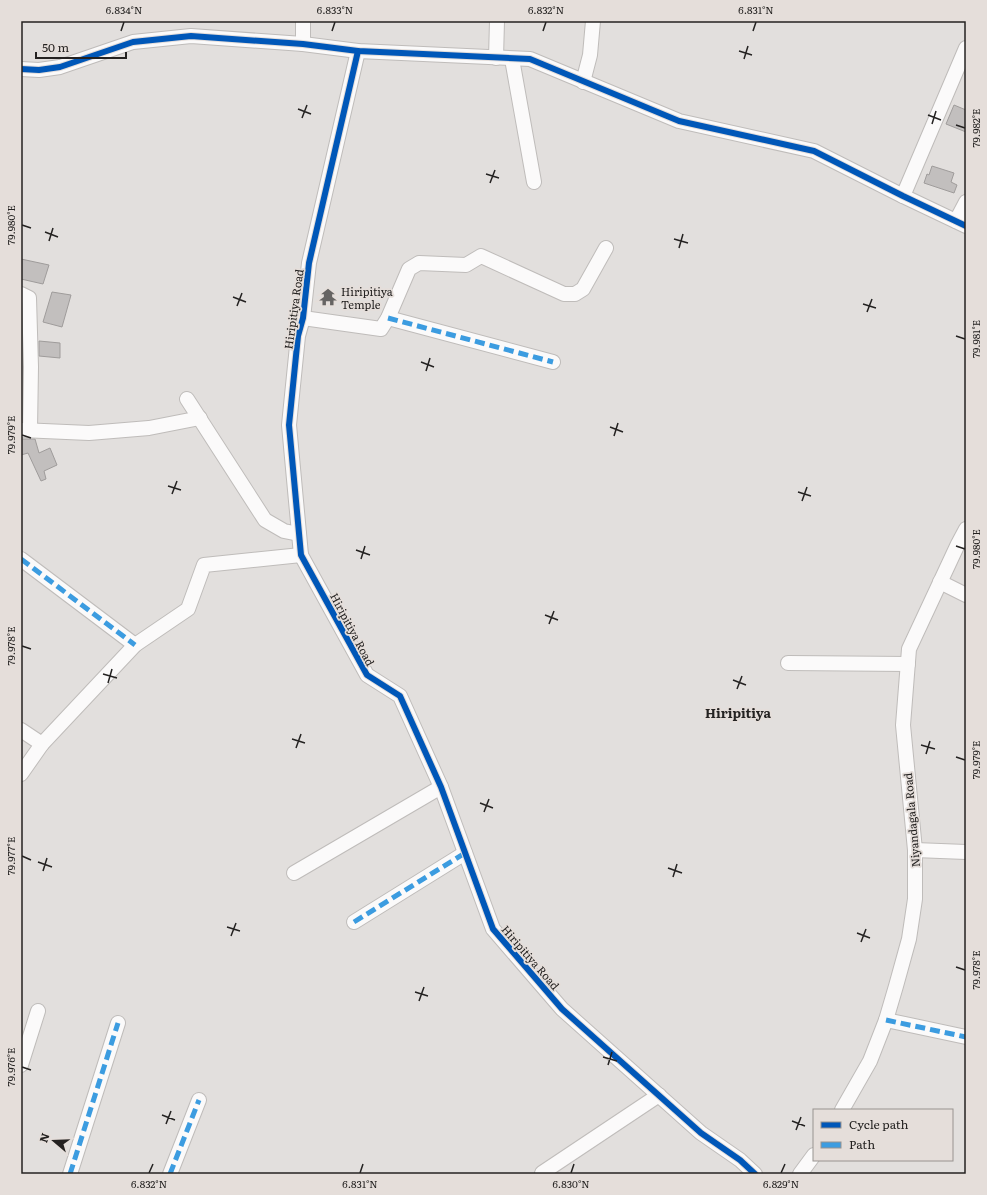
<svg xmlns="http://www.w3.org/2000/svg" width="987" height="1195" font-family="Literata,serif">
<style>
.building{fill:#c2bfbe;stroke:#9f9c9b}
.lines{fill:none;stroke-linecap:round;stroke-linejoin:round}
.minor-casing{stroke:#bfbcba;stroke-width:16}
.minor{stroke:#fbfafa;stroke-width:14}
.quiet{stroke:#3c9ce0;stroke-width:5;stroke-dasharray:10 5;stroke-linecap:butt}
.cycleway-casing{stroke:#e5deda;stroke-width:8}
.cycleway{stroke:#0057b8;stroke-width:6}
.ticks{fill:none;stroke:#242221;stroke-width:1.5}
.labels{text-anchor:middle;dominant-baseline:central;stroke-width:3.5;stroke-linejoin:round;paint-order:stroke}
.poi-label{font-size:11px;fill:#242221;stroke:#e5deda;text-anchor:start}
.street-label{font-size:11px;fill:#242221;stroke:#e5deda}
.quarter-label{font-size:13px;font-weight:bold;fill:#242221;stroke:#e5deda}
.neatline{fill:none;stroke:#242221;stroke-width:1.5}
.ticks-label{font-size:10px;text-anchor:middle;fill:#242221}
</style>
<rect width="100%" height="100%" fill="#e2dfdd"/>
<g class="building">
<polygon points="954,105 966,110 966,132 946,124"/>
<polygon points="932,166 954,173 951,182 957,185 954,193 924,183 927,174 929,175"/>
<polygon points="21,259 49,265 43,284 21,279"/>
<polygon points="52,292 71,295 62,327 43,322"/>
<polygon points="39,341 60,343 60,358 39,356"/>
<polygon points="21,439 35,439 39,453 50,448 57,465 44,471 46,479 41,481 28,453 21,455"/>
</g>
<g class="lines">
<g class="minor-casing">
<g id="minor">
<polyline points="303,44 303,21"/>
<polyline points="358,51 309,263 303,318 298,336 289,425 301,555 367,675 400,696 441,787 493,929 562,1009 701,1133 740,1160 755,1174"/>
<polyline points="496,58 497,21"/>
<polyline points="512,59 534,182"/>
<polyline points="21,69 39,70 60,67 133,42 191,36 303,44 358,51 530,59 679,121 814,151 903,196 966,226"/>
<polyline points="583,82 590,55 593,21"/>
<polyline points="903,196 966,48"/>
<polyline points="956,221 966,202"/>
<polyline points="21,294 29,298 31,367 30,430"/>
<polyline points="303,318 381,329 388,318 409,269 419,263 466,265 481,256 564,294 575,294 583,289 606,248"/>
<polyline points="388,318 553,362"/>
<polyline points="187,399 265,520 284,531 299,534"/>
<polyline points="21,430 89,433 149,428 200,418"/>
<polyline points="21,559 135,645"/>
<polyline points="940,582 966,595"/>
<polyline points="788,663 908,664"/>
<polyline points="21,730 42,744"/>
<polyline points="21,774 42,744 135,645 188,609 204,565 301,555"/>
<polyline points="915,850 966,852"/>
<polyline points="294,873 441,787"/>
<polyline points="354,922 465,853"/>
<polyline points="886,1020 966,1037"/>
<polyline points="21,1065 38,1011"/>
<polyline points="842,1110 870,1061 886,1020 896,986 909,939 915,899 915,850 903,725 909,649 958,544 966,529"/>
<polyline points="542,1173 659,1095"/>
<polyline points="70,1174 118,1023"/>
<polyline points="170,1174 199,1100"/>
<polyline points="800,1174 814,1155"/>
</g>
</g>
<use href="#minor" class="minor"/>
<g class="quiet">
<polyline points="388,318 553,362"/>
<polyline points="21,559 135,645"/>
<polyline points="354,922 465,853"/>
<polyline points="886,1020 966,1037"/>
<polyline points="70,1174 118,1023"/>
<polyline points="170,1174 199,1100"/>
</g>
<g class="cycleway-casing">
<g id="cycleway">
<polyline points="358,51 309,263 303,318 298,336 289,425 301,555 367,675 400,696 441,787 493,929 562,1009 701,1133 740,1160 755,1174"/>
<polyline points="21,69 39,70 60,67 133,42 191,36 303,44 358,51 530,59 679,121 814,151 903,196 966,226"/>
</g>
</g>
<use href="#cycleway" class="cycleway"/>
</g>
<path class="ticks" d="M121 31 124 22M332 31 335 22M543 31 546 22M753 31 756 22M739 51 752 55M744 59 748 46M298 109 311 114M928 115 941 120M302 118 307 105M932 124 936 111M956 125 965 128M486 174 499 178M490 183 495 170M22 225 31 228M45 232 58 237M674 239 688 243M49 241 53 228M679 248 683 234M233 297 246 302M863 304 876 308M237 306 242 293M867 312 872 299M956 336 965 339M421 362 434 367M426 371 430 358M610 427 623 432M22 435 31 438M614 436 618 423M168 486 181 490M798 492 811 496M172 494 177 481M802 501 807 487M956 546 965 549M356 550 370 555M361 559 365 546M545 615 558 620M549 624 554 611M22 646 31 649M103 674 117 678M733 680 746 685M108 683 112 669M737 689 742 676M292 739 305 743M921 745 935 749M296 748 301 734M926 754 930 741M956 757 965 760M480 803 493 808M484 812 489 799M22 856 31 860M38 862 52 867M668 868 682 873M43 871 47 858M673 877 677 864M227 927 240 931M857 933 870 938M231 936 236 923M861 942 866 929M956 967 965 970M415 992 428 996M419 1001 424 987M603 1057 617 1061M608 1065 612 1052M22 1067 31 1070M162 1115 175 1120M792 1121 805 1126M166 1124 171 1111M796 1130 801 1117M149 1173 153 1164M360 1173 363 1164M571 1173 574 1164M781 1173 785 1164"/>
<defs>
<g id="temple-bare" transform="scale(1.38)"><path d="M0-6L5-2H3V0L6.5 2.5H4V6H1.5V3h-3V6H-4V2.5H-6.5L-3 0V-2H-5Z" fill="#666463" stroke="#e5deda" stroke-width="2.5" paint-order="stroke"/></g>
</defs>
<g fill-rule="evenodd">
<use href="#temple-bare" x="328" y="297"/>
</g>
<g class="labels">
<g class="poi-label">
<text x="341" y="291">Hiripitiya<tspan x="341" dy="13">Temple</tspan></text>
</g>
<g class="street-label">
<text transform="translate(293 309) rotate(-82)">Hiripitiya Road</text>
<text transform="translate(353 629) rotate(62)">Hiripitiya Road</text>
<text transform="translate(911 820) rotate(-95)">Niyandagala Road</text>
<text transform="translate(531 957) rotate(49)">Hiripitiya Road</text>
</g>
<g class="quarter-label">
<text x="738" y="712">Hiripitiya</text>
</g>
</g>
<rect width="987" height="1195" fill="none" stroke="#e5deda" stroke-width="44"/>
<rect x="813" y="1109" width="140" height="52" fill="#e5deda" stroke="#989390"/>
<rect x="821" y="1122" width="20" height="6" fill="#0057b8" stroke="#989390"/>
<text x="849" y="1129" font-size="12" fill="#242221">Cycle path</text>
<rect x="821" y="1142" width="20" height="6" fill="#3c9ce0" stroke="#989390"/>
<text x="849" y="1149" font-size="12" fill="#242221">Path</text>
<g transform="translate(54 1141) rotate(289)" stroke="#e5deda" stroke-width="3" paint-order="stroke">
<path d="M0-3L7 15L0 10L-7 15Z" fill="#242221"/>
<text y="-6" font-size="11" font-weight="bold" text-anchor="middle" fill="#242221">N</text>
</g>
<path d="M36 52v6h90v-6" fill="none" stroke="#242221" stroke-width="2"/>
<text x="42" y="52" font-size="12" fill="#242221" stroke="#e5deda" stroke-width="3" paint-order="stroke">50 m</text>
<rect x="22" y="22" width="943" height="1151" class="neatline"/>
<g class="ticks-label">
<text x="124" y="14">6.834°N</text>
<text x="335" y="14">6.833°N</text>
<text x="546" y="14">6.832°N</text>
<text x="756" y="14">6.831°N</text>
<text transform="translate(976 128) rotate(-90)" y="4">79.982°E</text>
<text transform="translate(11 225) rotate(-90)" y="4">79.980°E</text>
<text transform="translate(976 339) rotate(-90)" y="4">79.981°E</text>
<text transform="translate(11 435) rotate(-90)" y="4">79.979°E</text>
<text transform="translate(976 549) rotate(-90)" y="4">79.980°E</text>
<text transform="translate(11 646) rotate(-90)" y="4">79.978°E</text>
<text transform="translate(976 760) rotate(-90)" y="4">79.979°E</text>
<text transform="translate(11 856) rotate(-90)" y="4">79.977°E</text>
<text transform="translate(976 970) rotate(-90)" y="4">79.978°E</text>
<text transform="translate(11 1067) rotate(-90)" y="4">79.976°E</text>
<text x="149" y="1188">6.832°N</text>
<text x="360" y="1188">6.831°N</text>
<text x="571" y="1188">6.830°N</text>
<text x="781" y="1188">6.829°N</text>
</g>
</svg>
